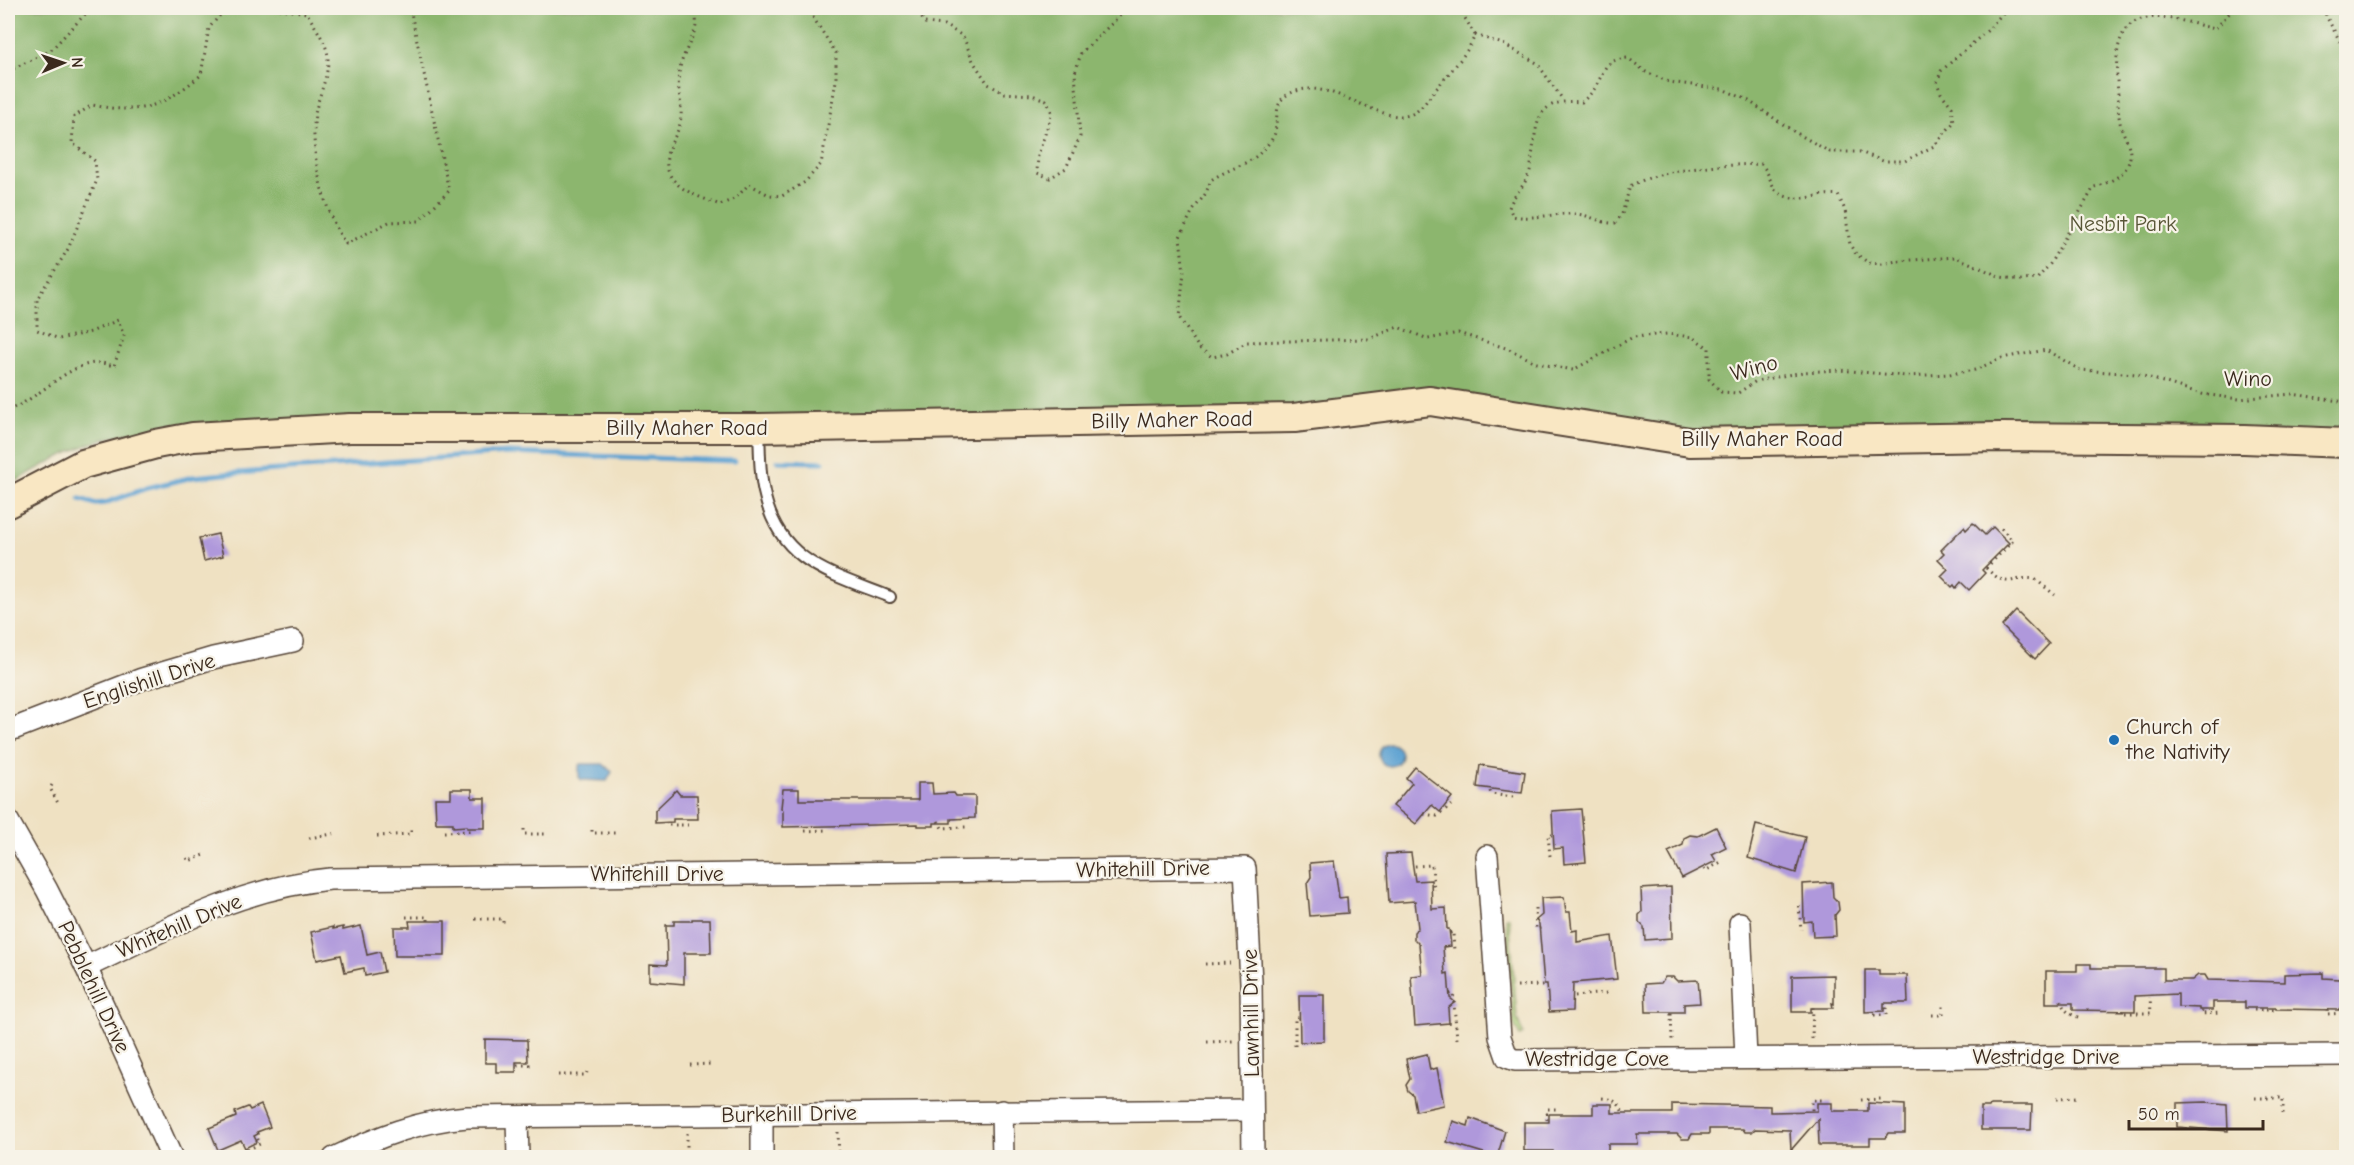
<svg xmlns="http://www.w3.org/2000/svg" width="2354" height="1165" font-family="'Comic Neue',sans-serif">
<style>
.green{fill:#b1d57f;stroke:#76804e;stroke-width:1.5}
.forest{fill:#8cb66e;stroke:#647046;stroke-width:1.5}
.water{fill:#5da2d2;stroke:#4c6678;stroke-width:1.5}
.lines{fill:none;stroke-linecap:round;stroke-linejoin:round}
.stream{stroke:#5da2d2;stroke-width:5}
.building{fill:#af98db}
.service-casing{stroke:#564537;stroke-width:14}
.minor-casing{stroke:#564537;stroke-width:24}
.secondary-casing{stroke:#564537;stroke-width:32}
.path{stroke:#564537;stroke-width:3;stroke-dasharray:1.5 4.5;stroke-linecap:butt}
.service{stroke:#fff;stroke-width:10}
.minor{stroke:#fff;stroke-width:21}
.secondary{stroke:#f9e7c3;stroke-width:28}
.poi-dot{fill:#1f6fb2;stroke:#f7f3e8;stroke-width:2}
.labels{text-anchor:middle;dominant-baseline:central;stroke-width:4.5;stroke-linejoin:round;paint-order:stroke}
.park-label{font-size:22px;fill:#585536;stroke:#f7f3e8}
.street-label{font-size:22px;fill:#3b2a1e;stroke:#f7f3e8}
.poi-label{font-size:22px;fill:#3b2a1e;stroke:#f7f3e8;text-anchor:start}
</style>
<rect width="100%" height="100%" fill="#f7f3e8"/>
<filter id="ink" filterUnits="userSpaceOnUse"><feTurbulence type="fractalNoise" baseFrequency=".0167" numOctaves="2"/><feDisplacementMap in="SourceGraphic" scale="12" xChannelSelector="R" yChannelSelector="G"/><feConvolveMatrix kernelMatrix="1 2 1 2 8 2 1 2 1" color-interpolation-filters="sRGB"/></filter>
<filter id="wash" filterUnits="userSpaceOnUse"><feTurbulence type="fractalNoise" baseFrequency=".008" numOctaves="4" result="noise"/><feDisplacementMap in="SourceGraphic" scale="24" xChannelSelector="R" yChannelSelector="G"/><feGaussianBlur stdDeviation="1.35" result="paint"/><feColorMatrix in="noise" values="0 0 0 0 0 0 0 0 0 0 0 0 0 0 0 0 0 1.4 0 .05"/><feComposite in="paint" operator="in"/></filter>
<g filter="url(#wash)">
<rect width="100%" height="100%" fill="#efe1c2"/>
<polygon class="green" points="1506,917 1509,917 1517,1018 1523,1034 1520,1036 1514,1024"/>
<path class="forest" d="M8 8H2346V445L1666 438 1448 402 1255 412 171 431C152 433 130 432 112 437 74 447 41 466 8 486Z"/>
<g class="water">
<circle cx="1390" cy="755" r="11"/>
<polygon points="581,764 603,764 612,772 607,781 581,780 579,777 579,767"/>
</g>
<g class="lines">
<g class="stream">
<polyline points="778,461 823,462"/>
<polyline points="80,499 96,504 105,503 147,488 193,477 225,474 508,453 735,461"/>
</g>
</g>
<g id="blocks">
<g class="building">
<polygon points="1973,523 1985,535 1993,527 2009,543 1982,570 1985,573 1969,590 1961,582 1956,588 1954,585 1952,587 1941,576 1948,569 1938,559 1944,553 1941,550 1964,527 1966,530"/>
<polygon points="218,534 223,556 204,561 199,538"/>
<polygon points="2016,611 2049,644 2035,659 2002,626"/>
<polygon points="1480,765 1525,772 1522,793 1477,787"/>
<polygon points="1415,767 1452,797 1440,812 1432,805 1416,824 1393,806 1412,783 1406,778"/>
<polygon points="918,783 932,783 933,794 954,793 956,796 975,796 975,818 951,819 951,823 934,823 934,826 918,826 918,824 783,827 783,810 781,808 783,789 799,789 799,800 918,800"/>
<polygon points="451,789 472,789 472,798 485,798 485,828 467,828 467,826 453,827 453,823 436,823 435,798 451,798"/>
<polygon points="676,790 680,795 697,795 698,819 673,819 673,822 655,823 655,810"/>
<polygon points="1581,809 1586,862 1564,864 1563,848 1554,849 1552,811"/>
<polygon points="1756,825 1805,837 1796,873 1748,858"/>
<polygon points="1716,827 1726,847 1712,854 1716,861 1682,878 1668,852 1683,845 1684,838 1690,835 1698,836"/>
<polygon points="1411,853 1415,881 1431,880 1432,909 1446,908 1447,929 1449,929 1451,946 1443,947 1445,974 1448,973 1450,998 1455,1002 1448,1008 1449,1023 1415,1026 1411,976 1422,975 1419,944 1414,939 1414,932 1418,928 1415,901 1389,903 1386,854"/>
<polygon points="1334,861 1339,898 1347,897 1348,913 1310,916 1307,883 1311,877 1310,863"/>
<polygon points="1832,882 1833,897 1838,902 1839,910 1835,915 1836,936 1813,937 1812,921 1804,922 1803,884"/>
<polygon points="1671,887 1672,938 1645,940 1644,927 1639,922 1639,915 1642,912 1641,889"/>
<polygon points="1564,897 1566,912 1570,912 1572,931 1577,930 1577,942 1612,936 1617,979 1573,983 1572,1011 1549,1012 1547,984 1544,984 1539,924 1536,920 1542,915 1541,898"/>
<polygon points="692,919 710,919 711,953 684,953 684,984 650,981 650,964 667,965 666,925 674,925 674,921 692,921"/>
<polygon points="409,921 445,921 445,956 395,956 394,927 410,927"/>
<polygon points="361,926 367,955 380,952 384,972 365,976 364,968 345,972 341,955 317,960 311,932 333,927 333,929 343,927 343,930"/>
<polygon points="2077,964 2091,964 2091,968 2164,968 2164,980 2192,980 2198,975 2205,975 2208,980 2284,982 2284,974 2323,973 2323,978 2339,979 2346,987 2346,1007 2342,1007 2339,1010 2276,1009 2276,1008 2245,1008 2245,1002 2213,1002 2213,1010 2199,1010 2199,1008 2178,1007 2178,994 2135,996 2135,1011 2073,1010 2073,1003 2046,1003 2046,971 2077,971"/>
<polygon points="1865,970 1879,970 1879,975 1907,975 1908,1003 1884,1003 1884,1011 1865,1012"/>
<polygon points="1834,975 1834,1004 1832,1003 1833,1008 1811,1008 1811,1012 1792,1012 1792,976"/>
<polygon points="1665,977 1673,977 1677,981 1698,980 1700,1003 1684,1004 1684,1012 1646,1012 1645,984 1661,983"/>
<polygon points="1299,995 1324,995 1324,1041 1300,1042"/>
<polygon points="485,1039 527,1040 528,1062 516,1062 516,1072 496,1072 496,1063 485,1063"/>
<polygon points="1427,1054 1430,1070 1437,1068 1444,1105 1416,1111 1413,1095 1408,1091 1406,1085 1410,1079 1406,1059"/>
<polygon points="2206,1102 2227,1104 2228,1131 2177,1127 2177,1103"/>
<polygon points="1817,1103 1832,1103 1832,1111 1868,1111 1868,1103 1905,1105 1905,1133 1888,1133 1885,1138 1870,1138 1870,1145 1819,1145 1818,1119 1791,1150 1790,1130 1755,1129 1752,1132 1745,1132 1743,1129 1709,1129 1709,1134 1692,1134 1689,1139 1682,1139 1677,1134 1637,1134 1638,1144 1608,1144 1608,1152 1567,1152 1567,1157 1553,1157 1553,1151 1524,1151 1524,1122 1549,1122 1549,1114 1593,1114 1593,1104 1612,1104 1612,1113 1672,1113 1672,1104 1770,1106 1770,1112 1817,1111"/>
<polygon points="261,1105 270,1127 257,1132 258,1134 254,1136 257,1142 245,1148 241,1140 218,1150 209,1128 236,1117 235,1112 248,1107 250,1110"/>
<polygon points="1990,1105 2032,1105 2031,1130 1981,1130 1981,1107 1989,1107"/>
<polygon points="1470,1118 1505,1131 1497,1157 1447,1142 1453,1121 1468,1126"/>
</g>
</g>
</g>
<g filter="url(#ink)">
<use href="#blocks" fill-opacity="0" stroke="#564537" stroke-width="1.5"/>
<g class="lines">
<g class="service-casing">
<path id="service" d="M759 428C760 449 759 472 764 492 778 562 832 574 890 597"/>
</g>
<g class="minor-casing">
<g id="minor">
<polyline points="8,731 142,679 213,658 293,641"/>
<polyline points="8,821 47,890 86,967 172,1158"/>
<polyline points="1487,856 1500,1037 1507,1057 1515,1060 2346,1055"/>
<polyline points="1740,923 1746,1058"/>
<path d="M86 967C164 930 242 887 330 879L1245 868 1251 982 1253 1158"/>
<polyline points="1002,1111 1003,1158"/>
<polyline points="762,1115 762,1158"/>
<polyline points="517,1118 518,1158"/>
<path d="M334 1158C377 1137 418 1121 467 1117L1252 1110"/>
</g>
</g>
<g class="secondary-casing">
<polyline id="secondary" points="8,503 83,464 156,444 193,437 350,428 759,428 1294,418 1430,401 1690,442 2000,437 2244,439 2346,443"/>
</g>
<g class="path">
<path d="M274 8 307 13C314 26 329 45 328 60 328 78 318 97 315 114 310 153 323 212 346 244L389 222 419 221 449 191 410 8"/>
<path d="M695 8C695 13 697 20 696 26 692 42 681 56 679 73 676 90 684 106 680 123 678 135 668 144 667 157 663 187 698 196 720 205L736 198 749 184 769 195 782 196 805 182 821 164 836 81V53L807 8"/>
<polyline points="915,8 925,23 944,25 963,36 973,61 988,84 1004,93 1032,95 1046,100 1052,113 1038,155 1037,173 1050,178 1066,168 1080,137 1075,73 1081,53 1128,8"/>
<path d="M1459 8 1475 35C1467 55 1451 70 1438 87 1431 94 1425 105 1417 111 1390 132 1339 81 1300 90 1272 97 1279 111 1275 132 1274 139 1264 149 1259 154 1246 165 1226 170 1211 180L1206 193 1192 212 1180 237 1184 272 1179 317 1199 348 1212 357 1227 354 1247 342 1369 339 1398 327 1428 339 1458 333 1509 349 1537 363 1573 370 1633 337 1667 334 1692 337 1709 348V379L1721 392 1738 393 1756 381 1803 372 1839 370 1906 376 1949 374 1975 370 2002 358 2046 350 2080 370 2137 374 2202 394 2239 399 2292 394 2346 402"/>
<path d="M2007 8 1988 30 1941 71 1937 83 1941 93 1952 107 1954 122 1934 146 1905 161H1883L1860 152H1830L1793 131 1746 99 1722 89 1669 82 1646 72 1628 58C1603 60 1606 69 1595 88 1592 93 1586 98 1582 102 1536 98 1537 120 1532 157 1531 163 1531 171 1528 176 1523 188 1513 195 1509 208L1513 216C1534 220 1553 213 1574 214 1590 214 1600 224 1615 223L1622 214 1630 186C1663 168 1723 165 1761 164 1770 173 1770 185 1778 192 1795 206 1820 192 1838 195L1845 210 1850 245 1856 254 1869 263 1882 264 1897 261 1956 257 2001 277 2021 280 2037 279 2050 264 2094 187C2109 183 2128 175 2130 157 2131 144 2122 134 2120 122 2118 113 2118 103 2118 94 2116 68 2111 22 2147 18 2168 15 2194 24 2215 29L2234 8"/>
<polyline points="2325,8 2326,16 2346,52"/>
<polyline points="1475,35 1503,44 1537,63 1563,100"/>
<polyline points="8,71 50,51 91,8"/>
<polyline points="2346,312 2346,313"/>
<path d="M8 410C38 400 65 365 96 363 102 362 109 365 114 366L124 336 118 320 91 332 59 339 37 330V299L68 249 97 180 95 161 72 143 74 117 92 105C143 115 162 107 201 75L209 28 226 8"/>
<path d="M1986 568C2011 592 2010 575 2035 579L2055 595"/>
<polyline points="1986,568 2013,541 1999,526"/>
<polyline points="52,785 50,788 59,805"/>
<polyline points="1490,791 1491,794 1513,797"/>
<polyline points="1424,814 1437,816 1451,805"/>
<polyline points="938,821 942,828 967,827"/>
<polyline points="669,825 688,825"/>
<polyline points="804,826 804,831 826,830"/>
<polyline points="524,829 524,834 547,834"/>
<polyline points="592,830 592,833 618,833"/>
<polyline points="444,832 470,831 470,829"/>
<polyline points="377,836 411,834 411,828"/>
<polyline points="309,838 338,833"/>
<polyline points="1550,856 1548,835 1552,835"/>
<polyline points="187,858 189,861 207,854"/>
<polyline points="1415,866 1432,865 1434,890"/>
<polyline points="1704,869 1705,871 1723,861"/>
<polyline points="1799,906 1801,930"/>
<polyline points="1535,908 1536,929 1541,928"/>
<polyline points="406,917 428,917 428,923"/>
<polyline points="475,919 503,919 503,927"/>
<polyline points="1450,933 1453,932 1454,952"/>
<polyline points="1205,964 1230,963"/>
<polyline points="1517,986 1543,985"/>
<polyline points="1450,994 1453,993 1457,1039"/>
<polyline points="1575,996 1607,993"/>
<path d="M2061 1000C2063 1011 2072 1016 2082 1018"/>
<polyline points="2327,1009 2327,1014 2346,1013"/>
<polyline points="2254,1010 2274,1010 2275,1008"/>
<polyline points="2202,1011 2201,1014 2221,1013"/>
<polyline points="2125,1013 2151,1013 2150,997"/>
<polyline points="1671,1014 1672,1040"/>
<polyline points="1874,1015 1886,1015 1886,1003"/>
<polyline points="1932,1015 1943,1015 1943,1005"/>
<polyline points="1812,1039 1813,1006"/>
<polyline points="1207,1042 1233,1041"/>
<polyline points="1295,1046 1295,1018 1299,1018"/>
<polyline points="517,1065 533,1065"/>
<polyline points="690,1065 711,1064"/>
<polyline points="558,1075 586,1075 587,1072"/>
<path d="M1602 1098C1613 1099 1620 1102 1623 1114"/>
<polyline points="2057,1098 2078,1097 2078,1100"/>
<polyline points="2255,1098 2283,1098 2283,1118"/>
<polyline points="1861,1100 1881,1099 1881,1101"/>
<polyline points="1812,1110 1812,1100 1823,1100"/>
<polyline points="1547,1120 1547,1109 1558,1109"/>
<polyline points="838,1132 839,1158"/>
<polyline points="687,1133 687,1158"/>
<polyline points="231,1157 260,1144 257,1137"/>
</g>
<use href="#service" class="service"/>
<use href="#minor" class="minor"/>
<use href="#secondary" class="secondary"/>
</g>
</g>
<circle class="poi-dot" cx="2114" cy="740" r="6"/>
<g class="labels">
<g class="park-label">
<text x="2123" y="224">Nesbit Park</text>
</g>
<g class="street-label">
<text transform="translate(1754 368) rotate(-15)">Wino</text>
<text x="2248" y="379">Wino</text>
<text transform="translate(1172 420) rotate(-1)">Billy Maher Road</text>
<text x="687" y="428">Billy Maher Road</text>
<text x="1762" y="439">Billy Maher Road</text>
<text transform="translate(149 681) rotate(-18)">Englishill Drive</text>
<text transform="translate(1143 869) rotate(-1)">Whitehill Drive</text>
<text x="657" y="874">Whitehill Drive</text>
<text transform="translate(179 926) rotate(-23)">Whitehill Drive</text>
<text transform="translate(94 987) rotate(65)">Pebblehill Drive</text>
<text transform="translate(1251 1013) rotate(-91)">Lawnhill Drive</text>
<text x="2046" y="1057">Westridge Drive</text>
<text x="1597" y="1059">Westridge Cove</text>
<text transform="translate(789 1114) rotate(-1)">Burkehill Drive</text>
</g>
<g class="poi-label">
<text x="2126" y="727">Church of<tspan x="2126" dy="25">the Nativity</tspan></text>
</g>
</g>
<rect width="2354" height="1165" fill="none" stroke="#f7f3e8" stroke-width="30"/>
<g transform="translate(63 63) rotate(88)" stroke="#f7f3e8" stroke-width="4.5" paint-order="stroke">
<path d="M0-4.5L10 22L0 15L-10 22Z" fill="#3b2a1e"/>
<text y="-9" font-size="16" font-weight="bold" text-anchor="middle" fill="#3b2a1e">N</text>
</g>
<path d="M2129 1120v9h134v-9" fill="none" stroke="#3b2a1e" stroke-width="3"/>
<text x="2138" y="1120" font-size="18" fill="#3b2a1e" stroke="#f7f3e8" stroke-width="4.5" paint-order="stroke">50 m</text>
</svg>
